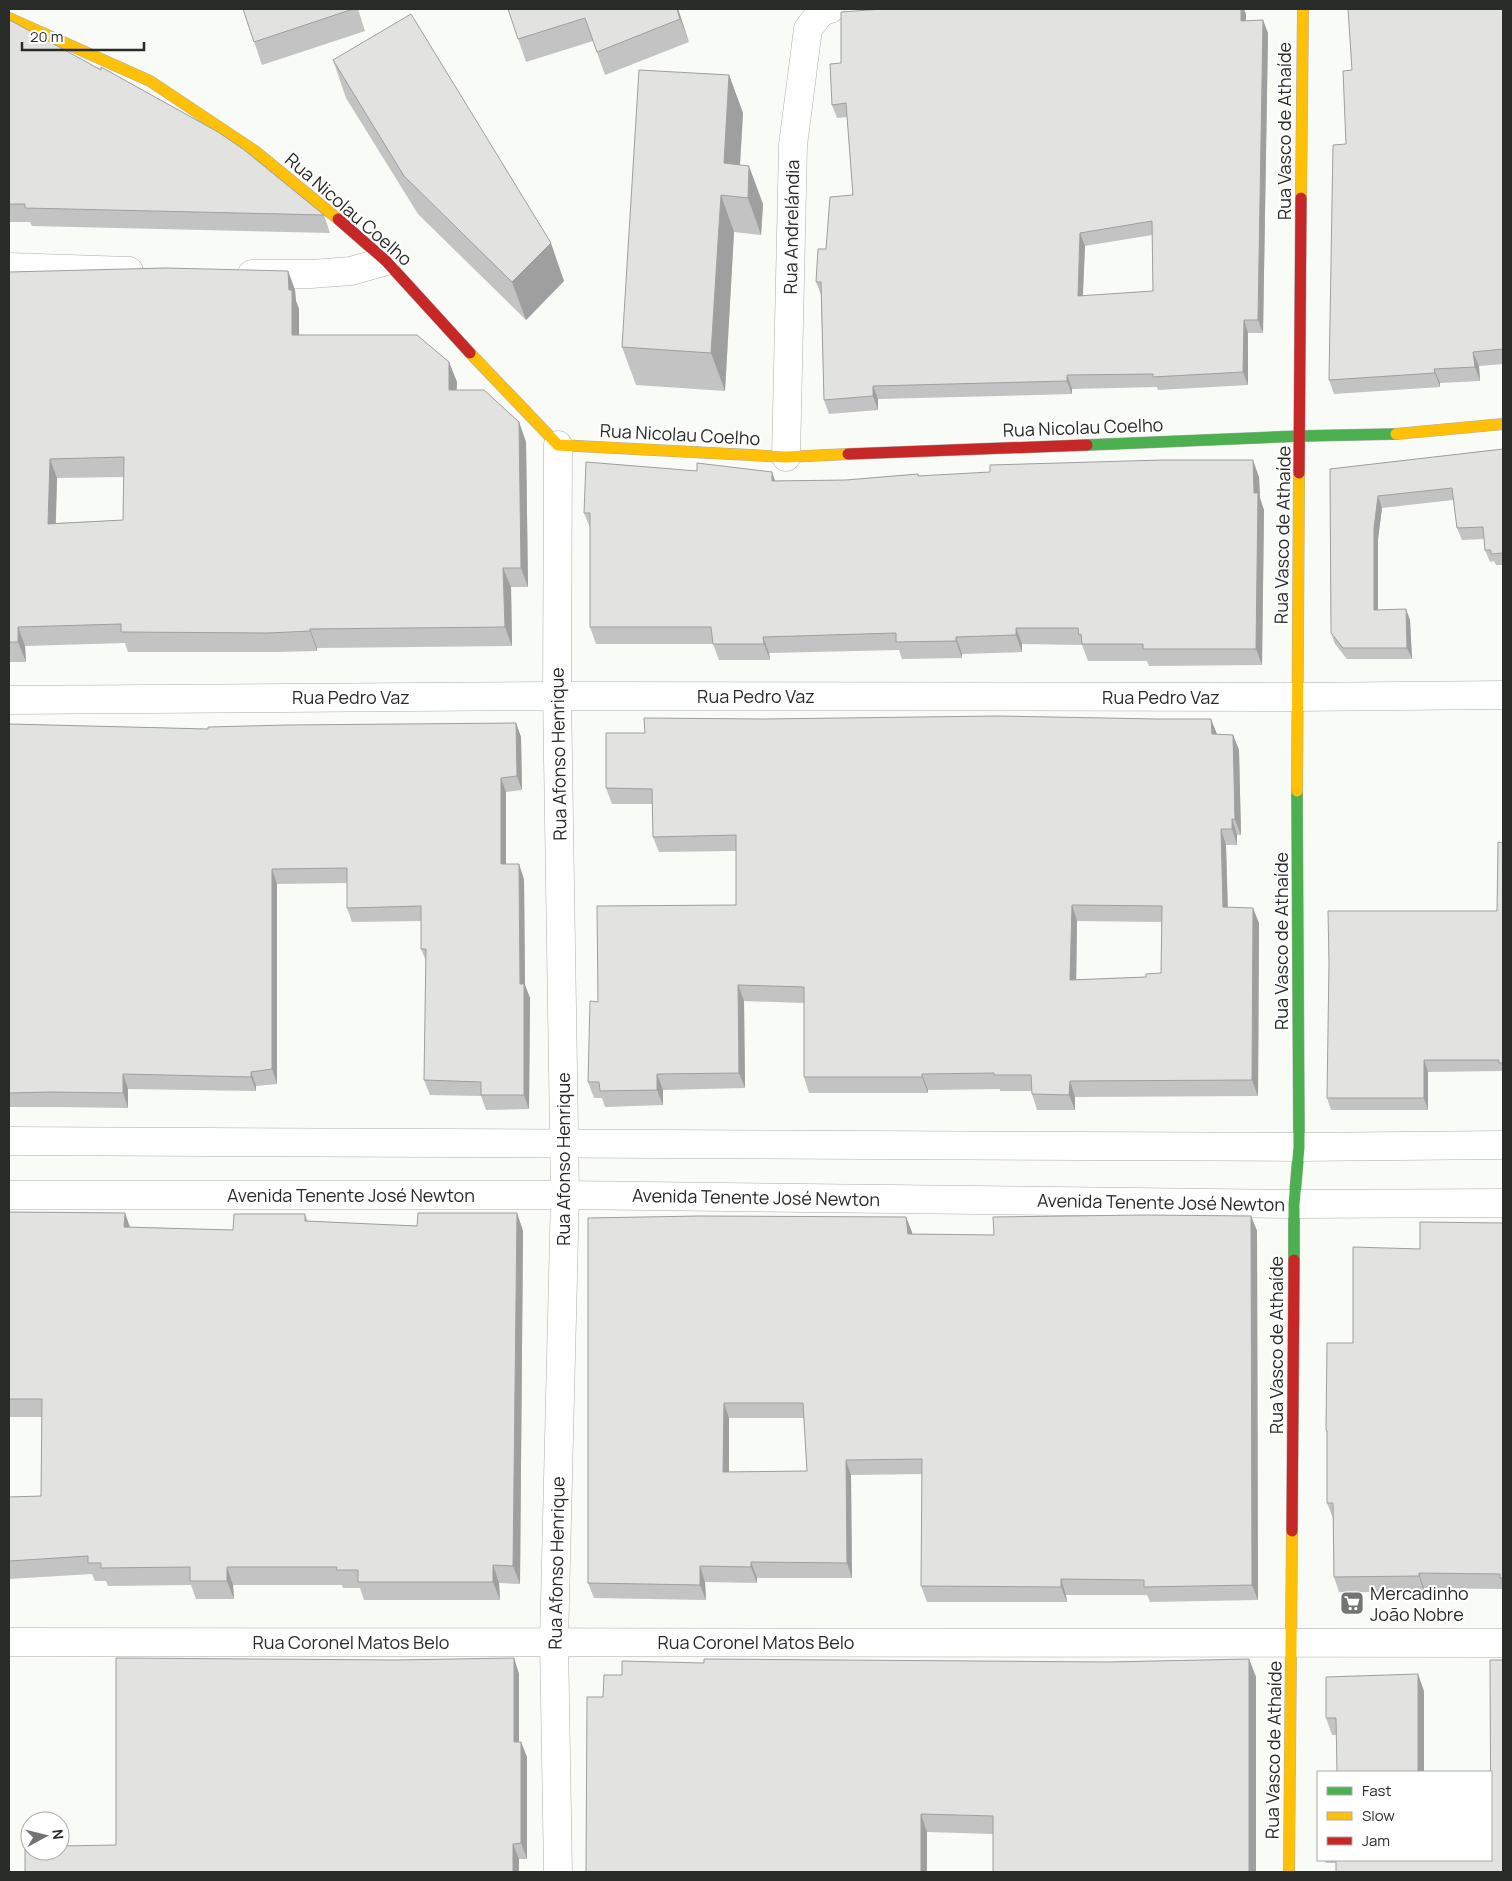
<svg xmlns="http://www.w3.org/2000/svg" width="1512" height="1881" font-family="Manrope,sans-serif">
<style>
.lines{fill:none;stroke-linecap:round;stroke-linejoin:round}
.street-casing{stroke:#adaeac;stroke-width:29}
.fast-casing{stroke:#adaeac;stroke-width:12}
.slow-casing{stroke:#adaeac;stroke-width:12}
.jam-casing{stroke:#adaeac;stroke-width:12}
.street{stroke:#fefefe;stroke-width:28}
.fast{stroke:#4caf50;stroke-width:11}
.slow{stroke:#ffc107;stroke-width:11}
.jam{stroke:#c62828;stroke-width:11}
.wall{fill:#c2c3c2;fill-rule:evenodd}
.shaded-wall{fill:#9e9f9e}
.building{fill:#e2e3e1;stroke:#9e9f9e;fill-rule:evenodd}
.labels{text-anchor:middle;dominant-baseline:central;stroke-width:4;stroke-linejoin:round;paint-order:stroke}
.street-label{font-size:18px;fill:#292b29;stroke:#fff}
.poi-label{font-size:18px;fill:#292b29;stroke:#fff;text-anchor:start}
</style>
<rect width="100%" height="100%" fill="#f9fbf7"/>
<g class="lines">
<g class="street-casing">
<g id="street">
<polyline points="9,267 129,271"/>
<polyline points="252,274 311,274 351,271 386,261"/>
<polyline points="558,445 557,696 565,1195 554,1642 558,1872"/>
<polyline points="786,457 793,145 808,29 821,12 830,9"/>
<polyline points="9,700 557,696 1297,697 1503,695"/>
<polyline points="9,1141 1299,1147 1503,1145"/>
<polyline points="9,1195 565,1195 1294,1204 1503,1203"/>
<polyline points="9,1642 1503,1643"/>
</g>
</g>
<g class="fast-casing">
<g id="fast">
<polyline points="1087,445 1300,436 1396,434"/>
<polyline points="1294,1260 1294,1204 1299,1147 1297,791"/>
</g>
</g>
<g class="slow-casing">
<g id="slow">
<polyline points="9,18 150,81 255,151 338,219"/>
<polyline points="1301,198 1303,9"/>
<polyline points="470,353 558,445 786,457 848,454"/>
<polyline points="1396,434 1503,424"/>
<polyline points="1297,791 1299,473"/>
<polyline points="1289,1872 1292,1531"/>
</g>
</g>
<g class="jam-casing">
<g id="jam">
<polyline points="338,219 386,261 470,353"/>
<polyline points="848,454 1087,445"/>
<polyline points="1299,473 1301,198"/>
<polyline points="1292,1531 1294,1260"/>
</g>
</g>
<use href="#street" class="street"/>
<use href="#fast" class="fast"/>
<use href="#slow" class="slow"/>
<use href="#jam" class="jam"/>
</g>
<g class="wall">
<polygon points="243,9 358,9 365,31 262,65"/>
<polygon points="508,9 678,9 689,42 605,75 593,41 526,62"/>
<polygon points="1503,9 1503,364 1479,366 1480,381 1440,383 1440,387 1334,394 1329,380 1352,70"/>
<path d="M1246 14V21L1268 33 1263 333H1248V385L1158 390 1157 387 1072 389V394L878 399V410L829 414 824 400 821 295 816 282 826 249 853 195 847 117 837 118 832 105 841 63ZM1152 235 1153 291 1083 296 1085 246Z"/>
<polygon points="9,20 324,215 330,233 32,226 30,222 9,222"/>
<polygon points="333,60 564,281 526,320 418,214 346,98"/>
<polygon points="729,75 743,113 740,165 763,204 761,235 734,232 725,391 636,385 622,347"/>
<path d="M288 271 295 290 296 301 299 309V335L449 362 457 382 456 390 519 422 526 442 528 587H511L512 646 317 648V651L275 652H128L125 643 25 646 26 662H9V272ZM124 477 123 520 56 523 57 478Z"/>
<polygon points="1503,449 1503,565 1496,565 1494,561 1490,562 1485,550 1484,539 1462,540 1457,528 1453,500 1382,508 1378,539 1378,610 1410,620 1412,659 1347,659 1335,644 1331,633 1330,469"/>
<polygon points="918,474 919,476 1259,477 1260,498 1264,510 1262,665 1149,666 1147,661 1088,661 1082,645 1022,644 1022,652 962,654 962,658 902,659 899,650 769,653 770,660 719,660 713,644 596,644 590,627 590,528 584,513 775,481 846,480"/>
<polygon points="516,723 521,737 522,790 506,792 506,864 524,879 525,985 530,998 529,1109 486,1110 481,1096 430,1095 424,1080 426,961 421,949 421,921 352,922 347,908 347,883 277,884 277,1084 256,1086 256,1091 128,1089 128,1108 56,1107 9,1107 9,724 208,729"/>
<path d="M1217 734 1233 735 1239 750 1241 835H1237V845H1226L1228 907 1259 923 1258 1096 1075 1097V1110H1037L1032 1094V1091H1000V1089L928 1090V1093H809L804 1077V1003L744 1001 745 1088 663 1090V1105L605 1107 602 1098H594L588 1082 736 905V851L659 852 653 837 652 804H612L606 788ZM1077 921 1162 922 1161 973 1146 977 1076 980Z"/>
<polygon points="1503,843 1503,1075 1502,1071 1428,1072 1428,1110 1331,1110 1327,1098 1497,911"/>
<polygon points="9,1212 125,1213 130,1227 233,1230 305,1214 308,1221 417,1226 517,1213 523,1231 520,1584 499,1583 500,1600 364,1600 360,1588 343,1588 342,1585 233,1585 234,1599 196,1599 191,1585 108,1586 106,1581 95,1581 92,1574 9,1579 9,1497 41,1496 42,1417 9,1417"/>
<path d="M1251 1216 1257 1231 1258 1600 1150 1602 1147 1595H1066L1067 1602H927L921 1586 922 1474 851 1475 852 1578H757V1583L705 1582 706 1600 594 1598 588 1583V1218L906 1217 912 1234 994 1235ZM729 1418H804L807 1471 729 1472Z"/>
<polygon points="1503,1223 1503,1589 1424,1588 1424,1592 1339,1592 1334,1577 1333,1518 1327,1503 1327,1434 1326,1430 1353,1343 1420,1249"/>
<polygon points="514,1658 519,1674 519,1742 521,1742 527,1757 527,1859 519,1859 519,1872 25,1872 116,1845 395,1660"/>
<polygon points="1249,1659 1256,1677 993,1834 927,1832 603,1697 622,1675 704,1663 1108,1662"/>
<polygon points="1424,1691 1336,1735 1332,1735 1326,1718"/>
<polygon points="1324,1860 1491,1860 1503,1872 1336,1863 1326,1863"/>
</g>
<g class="shaded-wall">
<polygon points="677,9 678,9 689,42 680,19"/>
<polygon points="1241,9 1244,9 1246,14 1246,35 1241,21"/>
<polygon points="1263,20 1268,33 1263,333 1258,320"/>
<polygon points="729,75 743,113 738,196 724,163"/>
<polygon points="749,166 763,204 761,235 748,198"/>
<polygon points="721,195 734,232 725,391 711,353"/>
<polygon points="1080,233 1085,246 1082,310 1078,296"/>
<polygon points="551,243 564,281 526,320 512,282"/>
<polygon points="288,271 295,290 296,301 299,309 299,354 292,335"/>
<polygon points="1244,320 1248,333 1248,385 1243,372"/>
<polygon points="1473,352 1479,366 1480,381 1475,367"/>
<polygon points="449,362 457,382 456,409 449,390"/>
<polygon points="1434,369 1440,383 1440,387 1435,373"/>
<polygon points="1067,375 1072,389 1072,394 1067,381"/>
<polygon points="873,386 878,399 878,410 873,396"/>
<polygon points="519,422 526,442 528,587 521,568"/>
<polygon points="50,459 57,478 55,543 48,524"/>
<polygon points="1253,460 1259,477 1260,498 1264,510 1262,665 1256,649"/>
<polygon points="772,472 778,489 772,481"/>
<polygon points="1378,496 1382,508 1378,539 1378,622 1374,610 1374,528"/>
<polygon points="503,568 511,587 512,646 505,627"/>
<polygon points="1406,609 1410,620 1412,659 1407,648"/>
<polygon points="18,627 25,646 26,662 18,642"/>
<polygon points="1016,628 1022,644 1022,652 1016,635"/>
<polygon points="310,629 317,648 317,651 310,631"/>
<polygon points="763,637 769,653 770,660 764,644"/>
<polygon points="956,637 962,654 962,658 956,641"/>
<polygon points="1211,719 1217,734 1212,734"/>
<polygon points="516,723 521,737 522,790 517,776"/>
<polygon points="1233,735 1239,750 1241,835 1235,820"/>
<polygon points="501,778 506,792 506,878 501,864"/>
<polygon points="1232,819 1237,835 1237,845 1232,829"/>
<polygon points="1221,829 1226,845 1228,923 1223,907"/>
<polygon points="519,864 524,879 525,985 530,998 529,1109 524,1095 520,984"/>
<polygon points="272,869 277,884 277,1084 272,1069"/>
<polygon points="1072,905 1077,921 1076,996 1070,980"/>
<polygon points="1253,908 1259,923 1258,1096 1252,1080"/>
<polygon points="738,985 744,1001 745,1088 739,1073"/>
<polygon points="1424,1060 1428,1072 1428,1110 1424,1098"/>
<polygon points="251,1072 256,1086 256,1091 251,1077"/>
<polygon points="123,1074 128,1089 128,1108 123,1093"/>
<polygon points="657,1074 663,1090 663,1105 657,1090"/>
<polygon points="922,1074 928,1090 928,1093 922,1077"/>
<polygon points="1070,1081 1075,1097 1075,1110 1069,1095"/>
<polygon points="125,1213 131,1231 124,1227"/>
<polygon points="517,1213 523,1231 520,1584 513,1566"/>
<polygon points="1251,1216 1257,1231 1258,1600 1252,1585"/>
<polygon points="906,1217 912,1232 914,1249 908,1234"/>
<polygon points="724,1403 729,1418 729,1487 723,1472"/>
<polygon points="846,1460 851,1475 852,1578 847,1563"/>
<polygon points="751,1562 757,1578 757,1583 751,1567"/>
<polygon points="493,1565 499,1583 500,1600 493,1582"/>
<polygon points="700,1566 705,1582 706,1600 700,1585"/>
<polygon points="227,1567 233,1585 234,1599 227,1581"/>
<polygon points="1419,1573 1424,1588 1424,1592 1419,1576"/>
<polygon points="1061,1579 1066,1595 1067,1602 1061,1587"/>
<polygon points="514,1658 519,1674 519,1758 514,1742"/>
<polygon points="1249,1659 1256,1677 1256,1872 1249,1872"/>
<polygon points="1418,1674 1424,1691 1424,1772 1418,1772"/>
<polygon points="521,1742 527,1757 527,1859 521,1843"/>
<polygon points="921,1814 927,1832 927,1872 921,1872"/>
<polygon points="513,1844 519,1859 519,1872 513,1872"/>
</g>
<g class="building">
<polygon points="243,9 353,9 254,42"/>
<polygon points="508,9 677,9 680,19 597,52 585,18 518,39"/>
<path d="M883 9H1241V21L1263 20 1258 320H1244L1243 372 1153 377V374L1067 375V381L873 386V396L824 400 821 282H816L818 249H826L830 197 853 195 846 103 832 105 830 64 841 63V12ZM1152 221 1153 291 1078 296 1080 233Z"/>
<polygon points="1348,9 1503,9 1503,349 1473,352 1475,367 1434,369 1435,373 1329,380 1333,145 1346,144 1343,71 1352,70"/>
<polygon points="411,14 551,243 512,282 404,176 333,60"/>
<polygon points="9,20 17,24 101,70 101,67 218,132 243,149 324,215 25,208 25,204 9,204"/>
<polygon points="639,70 729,75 724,163 749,166 748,198 721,195 711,353 622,347"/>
<path d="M166 268 288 271 289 290H292V335H417L449 362V390H484L519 422 521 568H503L505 627 310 629V631L268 633 121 632V624L18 627V642H9V272ZM124 457 123 520 48 524 50 459Z"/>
<polygon points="1503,449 1503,553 1491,554 1491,550 1485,550 1483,527 1457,528 1452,488 1378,496 1374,528 1374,610 1406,609 1407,648 1343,648 1331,633 1330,469"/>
<polygon points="1163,460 1253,460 1254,493 1258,493 1256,649 1143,649 1143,644 1082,644 1081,634 1079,635 1078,628 1016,628 1016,635 956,637 956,641 896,642 896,633 763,637 764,644 713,644 711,627 590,627 590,513 584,513 586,462 697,471 697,463 772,472 772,481 846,480 918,474 918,476 990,472 990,465"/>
<path d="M997 716 1158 719H1211L1212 734 1233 735 1235 820 1232 819V829H1221L1223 907 1253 908 1252 1080 1070 1081 1069 1095 1032 1094 1031 1075H994V1073L922 1074V1077H804V987L738 985 739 1073 657 1074V1090L600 1091 599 1082H588L590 1001 598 1002 597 906 736 905V835L653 837 652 789 606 788V733H645L644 718 764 719ZM1072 905 1162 906 1161 973 1146 974V977L1070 980Z"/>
<polygon points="516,723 517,776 501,778 501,864 519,864 520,984 524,984 524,1095 481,1095 481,1082 424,1080 426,949 421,949 421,906 347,908 347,868 272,869 272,1069 251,1072 251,1077 123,1074 123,1093 50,1092 9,1093 9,724 208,729 208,727 288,725"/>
<polygon points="1498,842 1503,843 1503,1063 1499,1063 1499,1060 1424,1060 1424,1098 1327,1098 1329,963 1328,911 1497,911"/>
<polygon points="9,1212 125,1213 124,1227 233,1230 234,1214 305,1214 305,1221 417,1226 418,1213 517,1213 513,1566 493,1565 493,1582 358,1582 358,1570 336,1570 337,1567 227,1567 227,1581 190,1581 190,1567 101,1568 101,1563 88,1563 88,1556 9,1561 9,1497 41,1496 42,1399 9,1399"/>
<path d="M1145 1215 1251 1216 1252 1585 1144 1587V1580L1061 1579V1587L921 1586 922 1459 846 1460 847 1563 751 1562V1567L700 1566V1585L588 1583V1218L699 1216 906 1217 908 1234 994 1235 993 1217ZM724 1403H803L807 1471 723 1472Z"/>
<polygon points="1420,1222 1503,1223 1503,1578 1500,1578 1500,1574 1419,1573 1419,1576 1334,1577 1333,1503 1327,1503 1327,1430 1326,1430 1327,1343 1353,1343 1353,1247 1420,1249"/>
<polygon points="116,1658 395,1660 514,1658 514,1742 521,1742 521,1843 513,1844 513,1872 25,1872 25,1846 30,1846 30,1851 60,1851 60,1846 116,1845"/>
<polygon points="704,1659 1108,1662 1249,1659 1249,1872 993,1872 993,1816 921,1814 921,1872 586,1872 587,1697 603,1697 604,1675 622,1675 622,1661 704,1663"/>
<polygon points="1490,1660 1503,1660 1503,1872 1336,1872 1336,1860 1491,1860"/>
<polygon points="1418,1674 1418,1772 1337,1772 1336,1718 1326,1718 1326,1677"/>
</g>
<defs>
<g id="supermarket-square" transform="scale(1.25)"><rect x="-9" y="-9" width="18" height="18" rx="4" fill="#727471" stroke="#fff"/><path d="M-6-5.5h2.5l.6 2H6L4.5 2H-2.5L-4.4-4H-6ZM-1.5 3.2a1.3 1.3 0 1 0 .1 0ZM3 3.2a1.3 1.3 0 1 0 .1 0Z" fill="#fff"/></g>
</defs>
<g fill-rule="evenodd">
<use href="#supermarket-square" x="1352" y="1603"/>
</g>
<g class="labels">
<g class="street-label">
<text transform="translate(1284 131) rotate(-90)">Rua Vasco de Athaíde</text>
<text transform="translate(349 209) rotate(41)">Rua Nicolau Coelho</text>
<text transform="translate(791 227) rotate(-89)">Rua Andrelándia</text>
<text transform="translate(1083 427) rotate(-2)">Rua Nicolau Coelho</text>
<text transform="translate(680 434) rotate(3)">Rua Nicolau Coelho</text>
<text transform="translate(1282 535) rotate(-89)">Rua Vasco de Athaíde</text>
<text x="756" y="696">Rua Pedro Vaz</text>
<text x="351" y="697">Rua Pedro Vaz</text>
<text x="1161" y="697">Rua Pedro Vaz</text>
<text transform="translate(558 754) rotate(-91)">Rua Afonso Henrique</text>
<text transform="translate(1281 941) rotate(-90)">Rua Vasco de Athaíde</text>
<text transform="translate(563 1159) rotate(-90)">Rua Afonso Henrique</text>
<text x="351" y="1195">Avenida Tenente José Newton</text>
<text transform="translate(756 1197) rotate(1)">Avenida Tenente José Newton</text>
<text transform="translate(1161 1202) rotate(1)">Avenida Tenente José Newton</text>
<text transform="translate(1276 1345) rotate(-90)">Rua Vasco de Athaíde</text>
<text transform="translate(556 1563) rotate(-89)">Rua Afonso Henrique</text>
<text x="351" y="1642">Rua Coronel Matos Belo</text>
<text x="756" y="1642">Rua Coronel Matos Belo</text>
<text transform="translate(1273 1750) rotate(-89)">Rua Vasco de Athaíde</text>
</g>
<g class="poi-label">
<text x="1370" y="1593">Mercadinho<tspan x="1370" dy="21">João Nobre</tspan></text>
</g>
</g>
<rect width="1512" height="1881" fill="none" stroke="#292b29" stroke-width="20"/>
<rect x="1317" y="1771" width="175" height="90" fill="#ffffff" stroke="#a9aaa9"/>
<rect x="1327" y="1787" width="25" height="8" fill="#4caf50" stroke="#a9aaa9"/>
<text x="1362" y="1796" font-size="15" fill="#292b29">Fast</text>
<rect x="1327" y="1812" width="25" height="8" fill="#ffc107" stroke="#a9aaa9"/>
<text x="1362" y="1821" font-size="15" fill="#292b29">Slow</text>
<rect x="1327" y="1837" width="25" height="8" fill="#c62828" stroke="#a9aaa9"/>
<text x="1362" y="1846" font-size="15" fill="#292b29">Jam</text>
<g transform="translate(45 1836) rotate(83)"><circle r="24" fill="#ffffff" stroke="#a9aaa9"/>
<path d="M0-4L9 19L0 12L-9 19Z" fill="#727471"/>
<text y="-8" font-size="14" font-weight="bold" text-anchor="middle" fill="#292b29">N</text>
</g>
<path d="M22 42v8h122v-8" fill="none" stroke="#292b29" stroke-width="2.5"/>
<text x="30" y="42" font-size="15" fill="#292b29" stroke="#ffffff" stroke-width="4" paint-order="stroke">20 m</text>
</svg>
